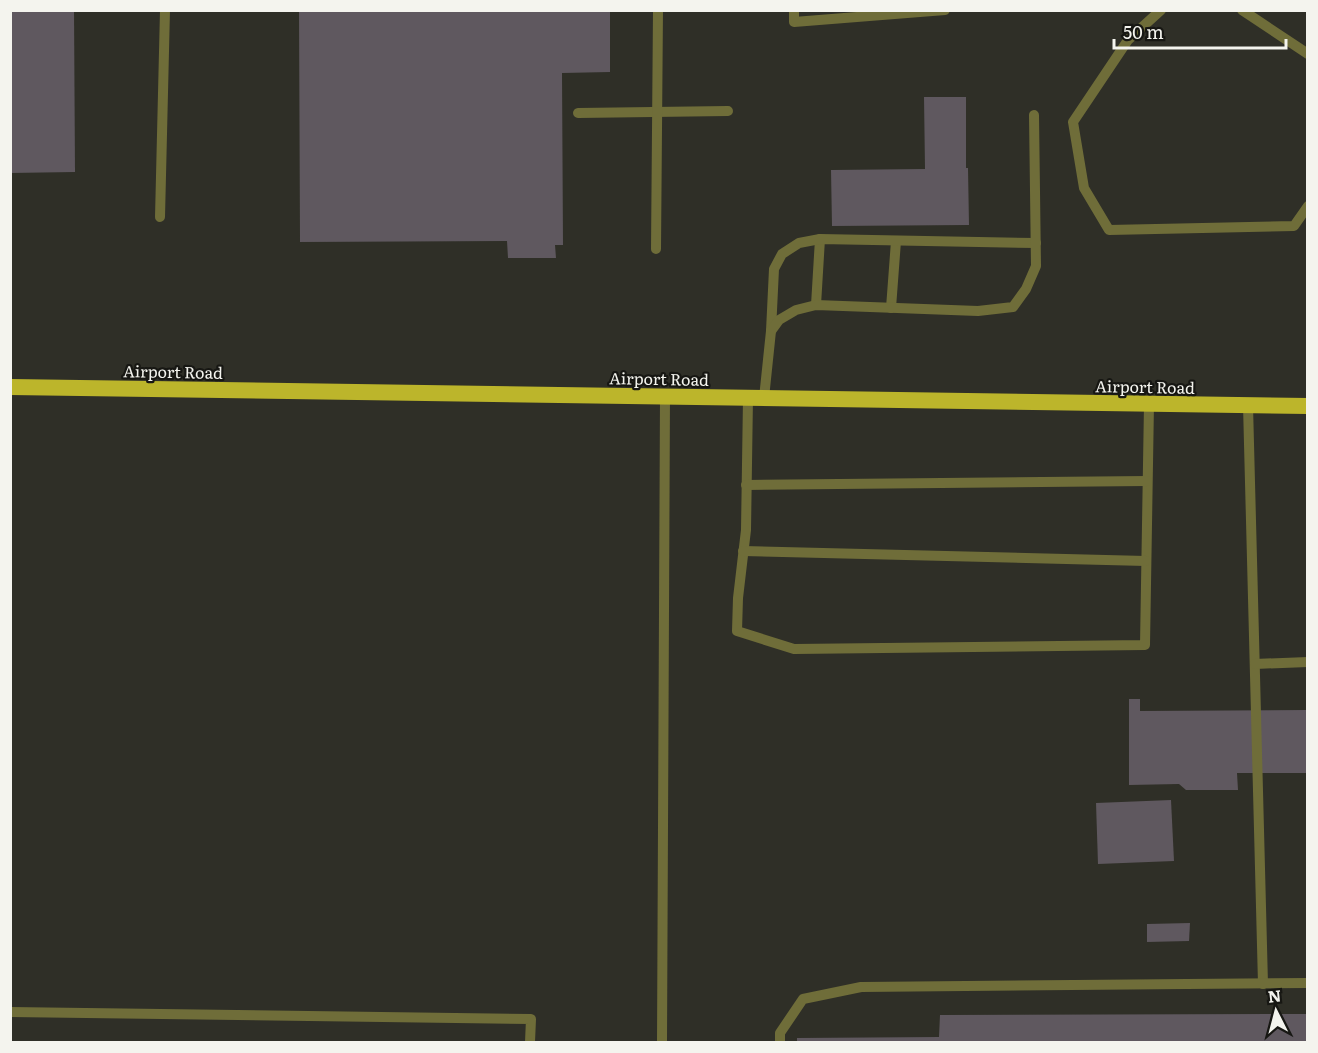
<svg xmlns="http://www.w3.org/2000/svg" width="1318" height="1053" font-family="Literata,serif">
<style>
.building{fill:#5f585f}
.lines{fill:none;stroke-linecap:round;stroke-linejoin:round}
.service{stroke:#6f6d39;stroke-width:10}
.trunk{stroke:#bcb52b;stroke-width:16}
.labels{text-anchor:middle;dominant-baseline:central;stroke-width:4.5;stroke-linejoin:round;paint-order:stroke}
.street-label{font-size:16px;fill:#f4f4ee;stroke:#171713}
</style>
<rect width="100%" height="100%" fill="#2f2f27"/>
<g class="building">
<polygon points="10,10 74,10 75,172 10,173"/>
<polygon points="299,10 610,10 610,72 562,73 563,245 555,245 556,258 508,258 507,241 300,242"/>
<polygon points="924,97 966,97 966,168 968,168 969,225 832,226 831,170 925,169"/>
<polygon points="1129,699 1140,699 1140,711 1308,710 1308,773 1237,773 1238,790 1186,790 1179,784 1129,785"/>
<polygon points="1171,800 1174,861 1098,864 1096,803"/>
<polygon points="1190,923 1189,941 1147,942 1147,924"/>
<polygon points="1308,1014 1308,1042 797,1042 797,1038 939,1037 940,1015"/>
</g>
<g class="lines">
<g class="service">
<polyline points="794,10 794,22 945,10"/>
<polyline points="1161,10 1128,40 1073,122 1084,188 1109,230 1294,226 1308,206"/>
<polyline points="1242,10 1308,54"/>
<polyline points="578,113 728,111"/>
<polyline points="160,217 165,10"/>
<polyline points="656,249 658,10"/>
<polyline points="816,305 820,239"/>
<polyline points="891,308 896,241"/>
<polyline points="771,331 774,269 782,254 799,243 820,239 1036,243"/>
<polyline points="748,398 746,530 738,598 737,631 794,649 1145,645 1149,404"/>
<polyline points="764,398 771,331 779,320 796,310 816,305 978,311 1013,307 1026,289 1036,266 1034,115"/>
<polyline points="1248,405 1263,984"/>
<polyline points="746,485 1147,481"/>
<polyline points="743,551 1146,561"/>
<polyline points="1255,664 1308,662"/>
<polyline points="10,1012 531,1019 530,1042"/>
<polyline points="662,1042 665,396"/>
<polyline points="780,1042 780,1033 803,999 861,987 1308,983"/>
</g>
<polyline class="trunk" points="10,387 1308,406"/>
</g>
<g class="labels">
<g class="street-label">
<text transform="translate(173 371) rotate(1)">Airport Road</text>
<text transform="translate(659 378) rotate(1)">Airport Road</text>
<text transform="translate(1145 386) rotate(1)">Airport Road</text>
</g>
</g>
<rect width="1318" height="1053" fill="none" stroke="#f4f4ee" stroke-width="24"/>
<g transform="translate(1276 1011) rotate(354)" stroke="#171713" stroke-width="4.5" paint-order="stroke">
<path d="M0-4.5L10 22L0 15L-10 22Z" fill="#f4f4ee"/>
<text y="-9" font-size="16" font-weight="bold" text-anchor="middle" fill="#f4f4ee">N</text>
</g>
<path d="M1114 39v9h172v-9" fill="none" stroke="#f4f4ee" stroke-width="3"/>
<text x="1123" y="39" font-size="18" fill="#f4f4ee" stroke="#171713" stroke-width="4.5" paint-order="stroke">50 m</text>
</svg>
